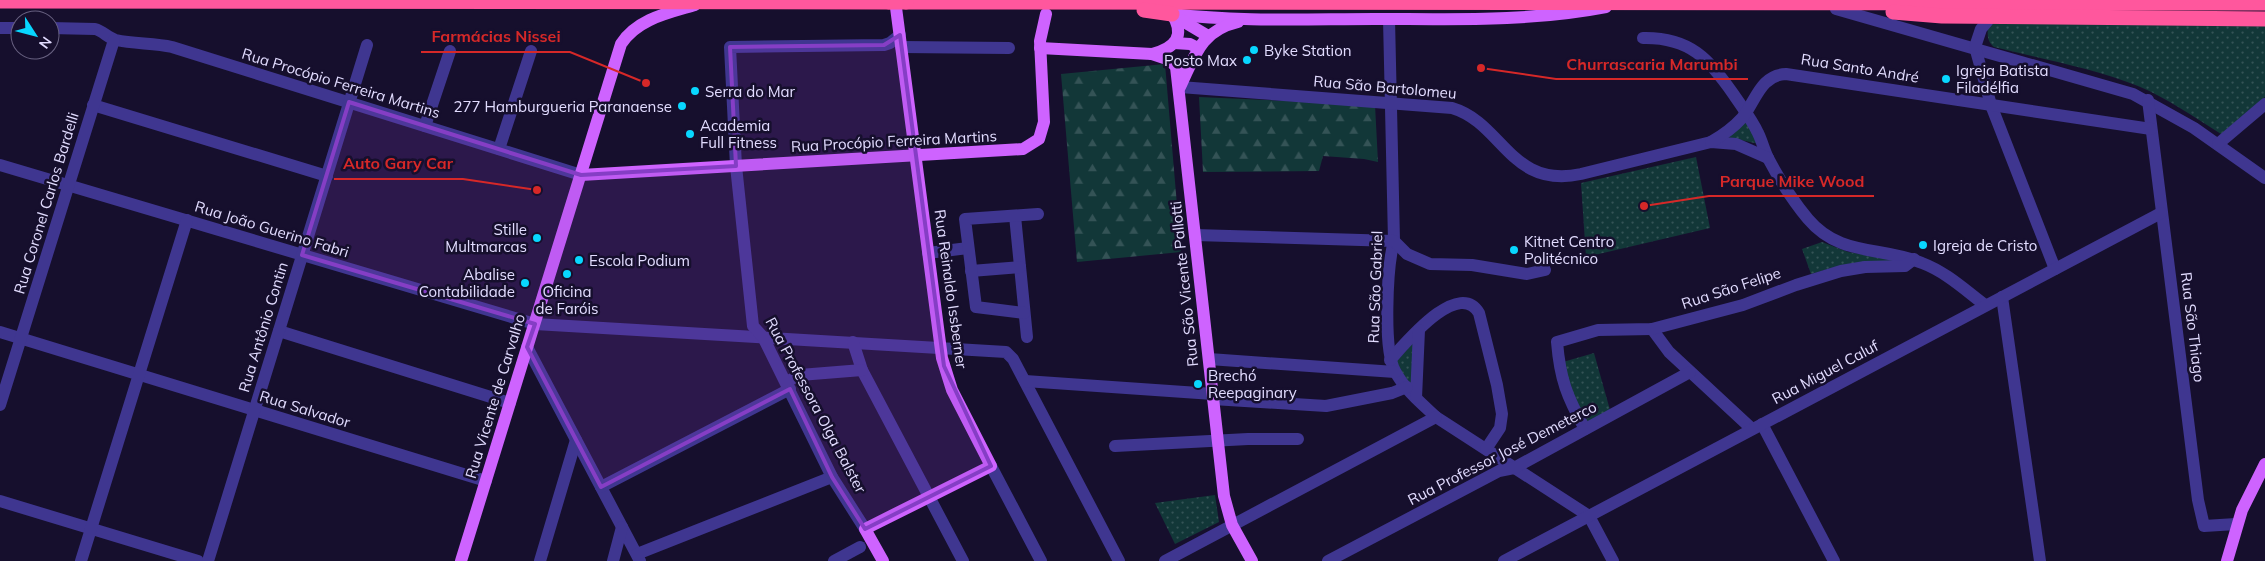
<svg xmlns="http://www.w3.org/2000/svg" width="2265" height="561" font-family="Mulish,sans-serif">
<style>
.forest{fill:url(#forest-firs)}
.park{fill:url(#park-dots)}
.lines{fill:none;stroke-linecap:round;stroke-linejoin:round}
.minor{stroke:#3f3690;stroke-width:12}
.major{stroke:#ce63ff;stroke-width:12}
.highway{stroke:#ff579d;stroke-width:15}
.highway-bridge{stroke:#ff579d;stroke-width:15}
.marked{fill:#853ec5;fill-opacity:0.2;stroke:#853ec5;stroke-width:4;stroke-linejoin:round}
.poi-dot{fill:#08d7ff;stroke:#160f2d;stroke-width:2}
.labels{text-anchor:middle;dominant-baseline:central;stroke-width:5;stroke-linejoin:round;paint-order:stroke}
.poi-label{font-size:15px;fill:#e2dcff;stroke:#160f2d;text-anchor:start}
.street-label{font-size:15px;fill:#e2dcff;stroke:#160f2d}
.leader{fill:none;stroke:#d62828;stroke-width:2}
.callout-dot{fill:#d62828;stroke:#160f2d;stroke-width:2}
.callout-label{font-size:16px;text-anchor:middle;font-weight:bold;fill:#d62828;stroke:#160f2d;stroke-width:5;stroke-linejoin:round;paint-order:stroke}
</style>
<defs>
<pattern id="forest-firs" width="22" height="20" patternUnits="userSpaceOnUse" patternTransform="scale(1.25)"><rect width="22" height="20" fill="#123738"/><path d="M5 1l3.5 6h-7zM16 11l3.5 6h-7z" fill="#345356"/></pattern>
<pattern id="park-dots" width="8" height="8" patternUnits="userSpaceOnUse" patternTransform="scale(1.25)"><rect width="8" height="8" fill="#123738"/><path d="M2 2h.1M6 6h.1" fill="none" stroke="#345356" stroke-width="1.8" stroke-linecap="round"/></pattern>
</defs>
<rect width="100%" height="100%" fill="#160f2d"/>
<g class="forest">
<polygon points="1165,64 1181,252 1077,262 1061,74"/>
<polygon points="1199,97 1375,105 1378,162 1364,159 1323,156 1319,171 1203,172"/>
</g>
<g class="park">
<path d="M1993 24H2265V97L2221 134C2194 117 2167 98 2138 86 2092 68 2042 59 1994 47 1988 42 1987 36 1988 28Z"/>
<polygon points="1745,119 1759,144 1727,137"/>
<polygon points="1696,157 1710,228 1586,257 1581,183"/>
<polygon points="1822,242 1848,252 1905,261 1832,268 1811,274 1802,249"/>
<polygon points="1414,342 1411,385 1395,363"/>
<polygon points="1594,353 1610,410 1586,423 1575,404 1563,362"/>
<polygon points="1215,495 1219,522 1175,544 1155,503"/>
</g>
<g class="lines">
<g class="minor">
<polyline points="1836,9 2133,94 2194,128 2265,178"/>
<polyline points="1991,17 1981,29 1975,47 1991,105 2055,269"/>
<path d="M1389 19 1394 241C1387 266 1383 350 1395 371 1404 389 1422 404 1436 417L1589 516 1613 561"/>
<polyline points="0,28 20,28"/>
<path d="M50 28 95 29C103 31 108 38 116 40 134 44 154 43 172 47L581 175"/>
<path d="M1643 38C1690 37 1709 59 1734 95 1742 107 1752 120 1758 133 1762 141 1764 150 1768 158 1779 179 1793 201 1808 219 1840 257 1881 246 1922 263 1946 272 1965 290 1985 305"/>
<polyline points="901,47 1009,48"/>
<path d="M1180 87 1452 108C1503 123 1510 189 1581 174L1711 142 1736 144 1768 158"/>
<polyline points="2148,100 2198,500 2204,526 2236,524"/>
<polyline points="93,105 327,176"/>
<polyline points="425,126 450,51"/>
<path d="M1711 142C1723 135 1733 128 1742 118 1756 101 1760 75 1786 74L2151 129"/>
<polyline points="2218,144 2265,104"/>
<polyline points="499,149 531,51"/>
<polyline points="0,165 535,324 1006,352 1013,359 1119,561"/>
<polyline points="1015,216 1027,337"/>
<polyline points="1195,235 1394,241 1407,254 1430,264 1472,265 1527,274 1545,270"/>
<polyline points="928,253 968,248"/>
<polyline points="971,271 1020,267"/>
<polyline points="2002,297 2040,561"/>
<polyline points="1024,313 976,307 965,219 1038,214"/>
<polyline points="1652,329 1669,352 1752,429"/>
<polyline points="279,331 510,403"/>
<polyline points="0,332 486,481"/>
<polyline points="853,342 862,370 963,561"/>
<polyline points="527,347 640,561"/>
<polyline points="1209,359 1395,372"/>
<path d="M1390 360C1404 345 1458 278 1479 313L1497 385 1502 414 1500 428 1486 449"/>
<polyline points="1025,381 1213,394"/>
<polyline points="786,382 800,375 862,370"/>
<polyline points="1416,398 1419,330"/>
<polyline points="1213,399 1326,406 1392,393 1407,387"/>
<polyline points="0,405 114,40"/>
<polyline points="1762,424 1834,561"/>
<path d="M1585 429C1567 397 1560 379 1557 342L1598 330 1652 329 1743 305 1796 285 1841 271 1865 267 1905 266 1914 259"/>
<polyline points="1115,446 1248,439 1298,439"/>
<polyline points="991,466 1041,561"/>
<polyline points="601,487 790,389"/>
<polyline points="0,501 198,561"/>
<polyline points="865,529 832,477 763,337 753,326 736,166 730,47 884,45 890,43 900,35"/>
<polyline points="637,554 832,477"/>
<polyline points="81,561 187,220"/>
<polyline points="208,561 367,45"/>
<polyline points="540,561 576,440"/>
<polyline points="613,561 622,527"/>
<polyline points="834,561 860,547"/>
<polyline points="1165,561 1436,417"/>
<polyline points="1328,561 1499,471 1514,468 1690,372"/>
<polyline points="1504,561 2161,213"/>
</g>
<g class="major">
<path d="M1172 14C1239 22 1307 19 1374 19 1453 19 1528 22 1606 7"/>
<polyline points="1176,17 1208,36"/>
<polyline points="1174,43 1190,44 1198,48"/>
<polyline points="1040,48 1152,54 1170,60 1176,67 1224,496 1232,525 1252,561"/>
<path d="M1152 54C1175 48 1186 36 1172 14"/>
<path d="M1180 87C1195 56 1200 31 1238 22"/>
<polyline points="581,175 1023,149 1039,139 1044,122 1040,41 1046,14"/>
<path d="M461 561 621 44C637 19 668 13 695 5"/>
<polyline points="883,561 865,529 991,466 952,390 942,358 895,0"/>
<polyline points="2227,561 2242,510 2265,464"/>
</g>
<g class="highway">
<polyline points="0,1 889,2"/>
<polyline points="906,2 2265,3"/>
<polyline points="1144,10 1172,14"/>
<polyline points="1893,12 1942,16 2265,19"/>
</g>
<polyline class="highway-bridge" points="889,2 906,2"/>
</g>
<path class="marked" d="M900 35 944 366 991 466 865 529 832 477 790 389 601 487 527 347 535 324 302 255 349 102 581 175 736 166 730 47 884 45Z"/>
<g class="poi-dot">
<circle cx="1254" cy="50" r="5"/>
<circle cx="1247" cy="60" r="5"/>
<circle cx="1946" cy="79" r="5"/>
<circle cx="695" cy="91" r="5"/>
<circle cx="682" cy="106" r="5"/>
<circle cx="690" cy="134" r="5"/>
<circle cx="537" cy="238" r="5"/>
<circle cx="1923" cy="245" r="5"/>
<circle cx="1514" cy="250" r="5"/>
<circle cx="579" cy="260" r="5"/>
<circle cx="567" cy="274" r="5"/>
<circle cx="525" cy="283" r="5"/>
<circle cx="1198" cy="384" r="5"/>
</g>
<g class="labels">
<g class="poi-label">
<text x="1264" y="50">Byke Station</text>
<text x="1237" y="60" text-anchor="end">Posto Max</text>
<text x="1956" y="70">Igreja Batista<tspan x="1956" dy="17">Filadélfia</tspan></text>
<text x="705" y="91">Serra do Mar</text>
<text x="672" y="106" text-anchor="end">277 Hamburgueria Paranaense</text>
<text x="700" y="125">Academia<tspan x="700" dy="17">Full Fitness</tspan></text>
<text x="527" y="229" text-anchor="end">Stille<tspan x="527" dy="17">Multmarcas</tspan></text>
<text x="1524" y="241">Kitnet Centro<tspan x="1524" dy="17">Politécnico</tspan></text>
<text x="1933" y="245">Igreja de Cristo</text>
<text x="589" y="260">Escola Podium</text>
<text x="515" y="274" text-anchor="end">Abalise<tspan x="515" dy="17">Contabilidade</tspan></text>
<text x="567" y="291" text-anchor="middle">Oficina<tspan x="567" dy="17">de Faróis</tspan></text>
<text x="1208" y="375">Brechó<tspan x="1208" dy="17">Reepaginary</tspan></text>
</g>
<g class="street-label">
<text transform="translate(1860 68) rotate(9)">Rua Santo André</text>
<text transform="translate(341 83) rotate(17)">Rua Procópio Ferreira Martins</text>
<text transform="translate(1385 87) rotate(5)">Rua São Bartolomeu</text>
<text transform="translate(894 141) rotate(-3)">Rua Procópio Ferreira Martins</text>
<text transform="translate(46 203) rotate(-73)">Rua Coronel Carlos Bardelli</text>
<text transform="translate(272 229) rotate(17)">Rua João Guerino Fabri</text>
<text transform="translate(1184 284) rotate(-96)">Rua São Vicente Pallotti</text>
<text transform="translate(1375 287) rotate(-88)">Rua São Gabriel</text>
<text transform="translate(1731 288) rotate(-18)">Rua São Felipe</text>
<text transform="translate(951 289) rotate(82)">Rua Reinaldo Issberner</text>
<text transform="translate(263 327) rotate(-73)">Rua Antônio Contin</text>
<text transform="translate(2193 327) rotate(83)">Rua São Thiago</text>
<text transform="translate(1825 372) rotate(-28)">Rua Miguel Caluf</text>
<text transform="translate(495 396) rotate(-73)">Rua Vicente de Carvalho</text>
<text transform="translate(816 405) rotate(62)">Rua Professora Olga Balster</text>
<text transform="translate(305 409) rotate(17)">Rua Salvador</text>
<text transform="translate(1502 453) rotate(-27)">Rua Professor José Demeterco</text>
</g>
</g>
<path class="leader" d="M646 83L570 52H421M1481 68L1556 79H1748M537 190L463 179H334M1644 206L1709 196H1874"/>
<g class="callout-dot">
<circle cx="646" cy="83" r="5"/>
<circle cx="1481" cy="68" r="5"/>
<circle cx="537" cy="190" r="5"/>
<circle cx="1644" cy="206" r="5"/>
</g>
<g class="callout-label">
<text x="496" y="42">Farmácias Nissei</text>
<text x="1652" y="70">Churrascaria Marumbi</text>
<text x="398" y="169">Auto Gary Car</text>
<text x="1792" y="187">Parque Mike Wood</text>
</g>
<g transform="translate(35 35) rotate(126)"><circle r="24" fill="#160f2d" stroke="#686181"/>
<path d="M0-4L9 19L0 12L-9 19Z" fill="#08d7ff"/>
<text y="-8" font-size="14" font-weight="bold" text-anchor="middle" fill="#e2dcff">N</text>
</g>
</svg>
